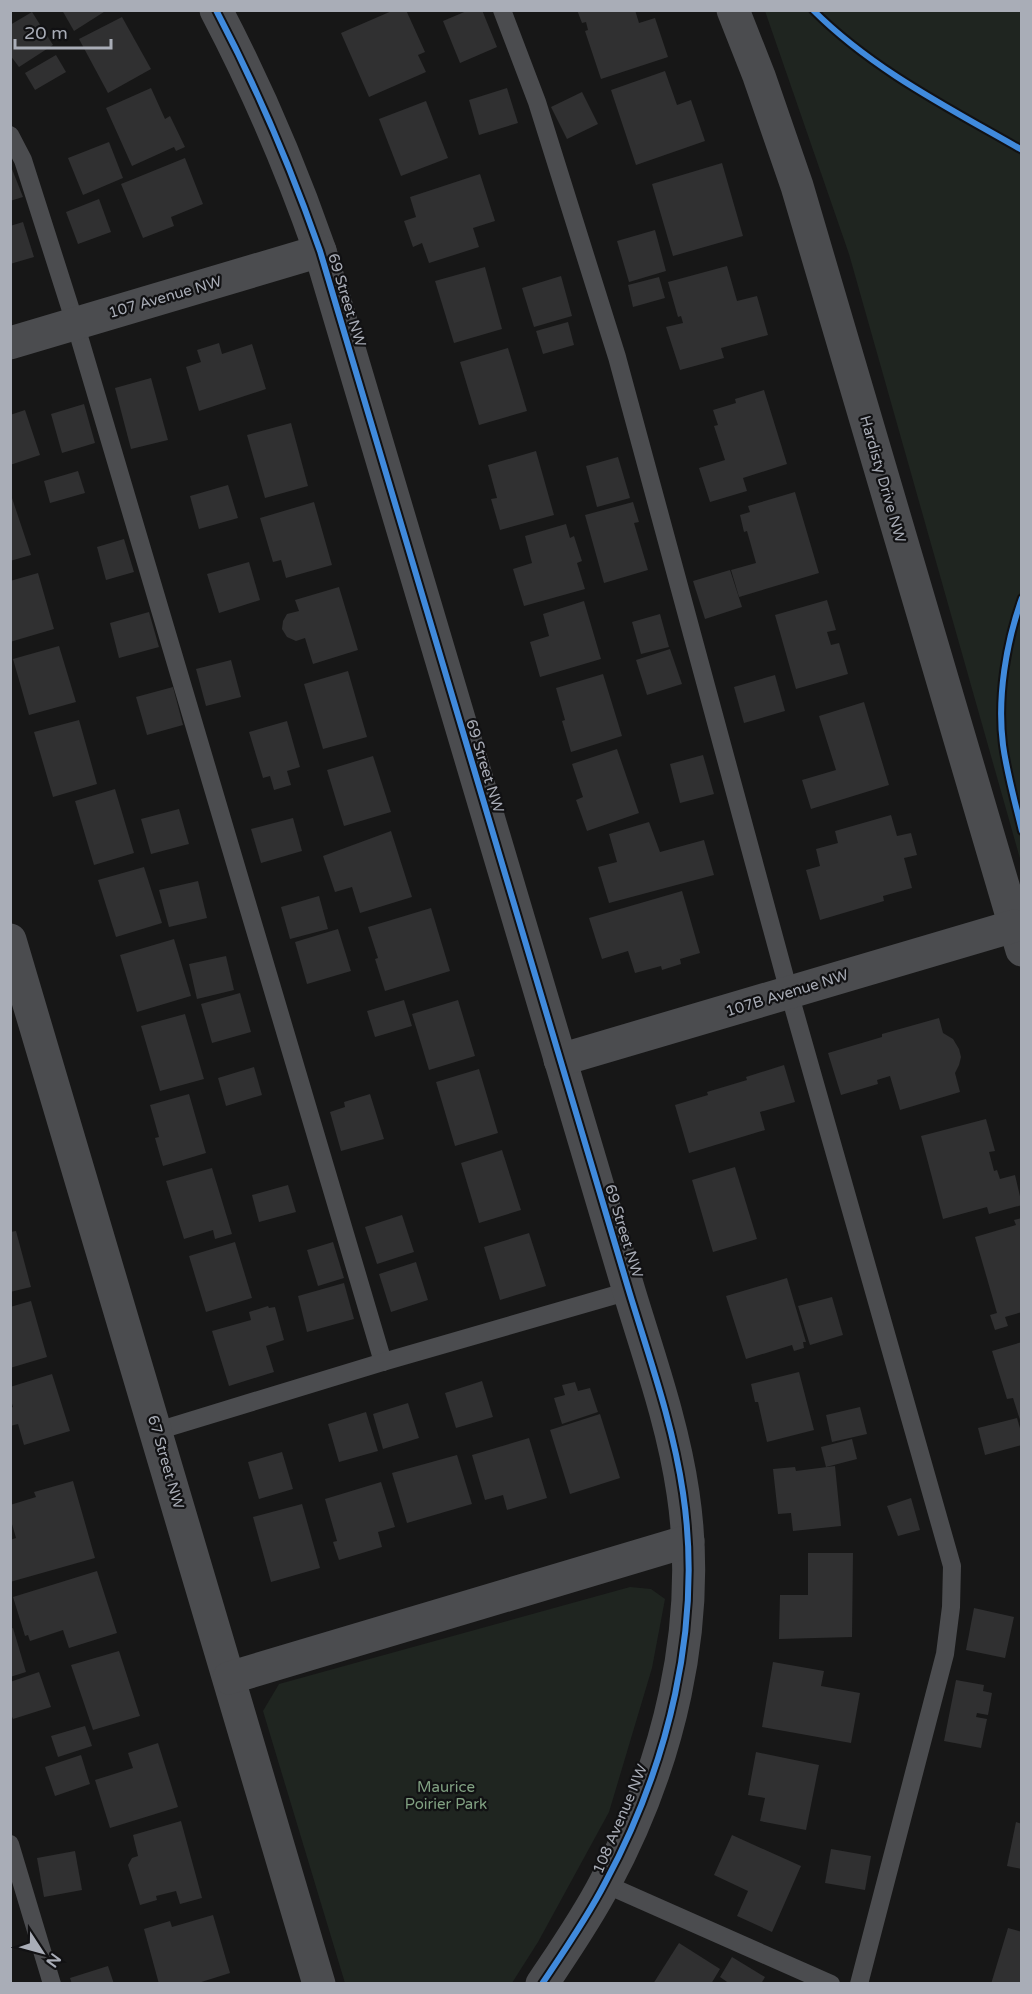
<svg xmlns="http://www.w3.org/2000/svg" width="1032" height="1994" font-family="'Varela Round',sans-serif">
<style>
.green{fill:#1f2520}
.building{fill:#303031}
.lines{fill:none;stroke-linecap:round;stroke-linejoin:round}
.lane{stroke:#4b4c4f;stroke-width:18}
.street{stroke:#4b4c4f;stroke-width:33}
.cycleway-casing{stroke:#111113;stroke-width:10}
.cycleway{stroke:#408adc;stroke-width:6}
.labels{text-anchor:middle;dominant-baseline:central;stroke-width:4.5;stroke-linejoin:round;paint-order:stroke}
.street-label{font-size:15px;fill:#a9adb7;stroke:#111113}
.park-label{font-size:15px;fill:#81a182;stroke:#111113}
</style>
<rect width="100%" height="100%" fill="#171717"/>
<g class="green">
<polygon points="765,11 1021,11 1021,862 849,254"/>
<polygon points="630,1587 651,1589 665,1599 652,1668 609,1812 538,1942 512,1983 345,1983 263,1711 279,1684"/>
</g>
<g class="building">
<polygon points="62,10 107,10 74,31"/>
<polygon points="394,10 406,10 425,52 418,55 426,72 369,97 341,33"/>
<polygon points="469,10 482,10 497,47 460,63 443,21"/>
<polygon points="577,10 635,10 639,23 655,18 668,57 601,79 585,31 588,30 586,22 582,23"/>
<polygon points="32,12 53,45 19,67 10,55 10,25"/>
<polygon points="122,17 151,69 108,93 79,39"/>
<polygon points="56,55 66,72 35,90 25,73"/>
<polygon points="665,71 677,105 691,100 705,141 636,165 611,90"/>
<polygon points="151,88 165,119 170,116 185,147 176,151 174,147 132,166 106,108"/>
<polygon points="507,88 518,123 479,135 469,100"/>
<polygon points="582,92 598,124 567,139 551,107"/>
<polygon points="426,101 448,158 401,176 379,119"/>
<polygon points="109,142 123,178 83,195 68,158"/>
<polygon points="185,158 203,204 171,217 174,226 143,238 121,184"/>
<polygon points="722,163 743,236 673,256 652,184"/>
<polygon points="10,164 23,197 10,201"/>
<polygon points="480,174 495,221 473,228 479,247 429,263 422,243 413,247 404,221 416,217 410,197"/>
<polygon points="99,199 111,232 78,244 66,212"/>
<polygon points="23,222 34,257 10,264 10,226"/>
<polygon points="655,230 666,271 629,282 617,241"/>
<polygon points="727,266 737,301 757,296 768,335 721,348 724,358 680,370 666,327 683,323 681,316 678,317 668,282"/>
<polygon points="485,267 502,329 454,343 435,281"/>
<polygon points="561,276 572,316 534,327 522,288"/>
<polygon points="659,277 665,298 633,307 628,285"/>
<polygon points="568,322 574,345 543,354 536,331"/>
<polygon points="219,343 222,354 252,344 266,389 199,411 186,367 201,362 197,350"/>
<polygon points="508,348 527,411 479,425 460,362"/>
<polygon points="151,378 168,440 131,449 115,388"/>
<polygon points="764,390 787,464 743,478 747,491 710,502 699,468 725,460 714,426 718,425 713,410 736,403 735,399"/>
<polygon points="84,404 95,443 62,453 51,414"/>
<polygon points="25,410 40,455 10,465 10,415"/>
<polygon points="291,423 308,486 265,498 247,435"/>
<polygon points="536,451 554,515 500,530 491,499 497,498 488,465"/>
<polygon points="618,457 630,498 597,507 586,466"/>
<polygon points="78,471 85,493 50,503 44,481"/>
<polygon points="228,485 238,518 199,529 190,496"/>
<polygon points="10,492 31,555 10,561"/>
<polygon points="795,492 819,573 739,597 731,570 756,563 747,531 744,532 740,515 750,512 748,506"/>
<polygon points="314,502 332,565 286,578 281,560 273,562 260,518"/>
<polygon points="633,502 639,522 634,523 648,570 604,583 585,515"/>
<polygon points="566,524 570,538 574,536 582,561 577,563 585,589 524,606 513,569 532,563 525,536"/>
<polygon points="124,539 134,572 106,580 97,547"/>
<polygon points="249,562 260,600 219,613 207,574"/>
<polygon points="730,570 742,607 705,619 693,581"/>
<polygon points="38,573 54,629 10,642 10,581"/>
<polygon points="339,587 358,650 313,664 305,638 296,641 287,637 282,629 283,621 287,614 299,611 295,600"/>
<polygon points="827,600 836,630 827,632 831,645 839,643 848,674 796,689 775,615"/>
<polygon points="584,601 601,659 540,677 530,642 549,636 543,614"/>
<polygon points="149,612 159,647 119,658 110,623"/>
<polygon points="660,614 669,647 641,654 632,622"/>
<polygon points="59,646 76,702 29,715 13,659"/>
<polygon points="670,649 682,684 647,695 636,660"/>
<polygon points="231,660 241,697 206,706 196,669"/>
<polygon points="348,671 367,737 323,749 304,684"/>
<polygon points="603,674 622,736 571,752 562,721 565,720 556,688"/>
<polygon points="775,675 785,711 744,723 734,687"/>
<polygon points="173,687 183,725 147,735 136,697"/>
<polygon points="864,702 889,785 811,809 802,780 836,770 819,716"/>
<polygon points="79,720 97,784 53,797 34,732"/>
<polygon points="287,721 300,767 287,771 291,785 274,790 270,776 263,778 249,732"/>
<polygon points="617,749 639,813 587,831 576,800 583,797 572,764"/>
<polygon points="703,755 714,794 680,803 670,764"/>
<polygon points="373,756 391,812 344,826 327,770"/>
<polygon points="115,789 134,853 94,865 75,801"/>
<polygon points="179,809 189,844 151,854 141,819"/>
<polygon points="891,815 897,836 911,833 917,855 904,858 912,888 883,896 884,901 820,920 806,870 820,866 816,849 838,843 835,831"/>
<polygon points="293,818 302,851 261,863 251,829"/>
<polygon points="649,822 660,852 704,840 714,875 609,903 598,867 617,862 609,834"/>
<polygon points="391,831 412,897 360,913 352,887 335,892 323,856"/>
<polygon points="144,867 162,923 116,937 98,880"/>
<polygon points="198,881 207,918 169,927 159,890"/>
<polygon points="682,891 700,953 680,959 681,964 662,970 661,966 635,973 628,951 602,959 589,918"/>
<polygon points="319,896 328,929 290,939 281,907"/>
<polygon points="431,908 450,971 385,991 375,959 378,958 368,927"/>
<polygon points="338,929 351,971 307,984 295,942"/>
<polygon points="174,939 191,996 137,1012 120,955"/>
<polygon points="226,956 234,990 197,999 189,964"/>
<polygon points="240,993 251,1032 212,1043 201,1004"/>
<polygon points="404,1000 412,1026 375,1037 367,1011"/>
<polygon points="458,1000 475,1056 429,1070 412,1014"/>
<polygon points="185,1014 204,1079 160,1091 141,1026"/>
<polygon points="939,1018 943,1033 953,1039 959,1049 961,1057 959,1065 955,1073 960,1092 900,1110 890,1076 877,1080 878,1084 841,1095 828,1053 882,1037 882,1034"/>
<polygon points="784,1065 795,1102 760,1112 765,1130 689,1153 675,1105 708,1095 707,1092 747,1080 746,1077"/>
<polygon points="254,1067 262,1095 226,1106 218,1078"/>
<polygon points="479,1069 498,1133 455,1146 436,1082"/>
<polygon points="189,1094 206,1153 163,1166 155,1138 159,1137 150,1105"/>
<polygon points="370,1094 384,1139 341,1151 330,1112 345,1107 344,1102"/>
<polygon points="986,1119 995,1151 989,1152 994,1171 997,1170 1000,1179 1015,1175 1022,1205 989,1214 987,1207 943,1219 921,1136"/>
<polygon points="502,1150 521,1210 479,1223 461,1163"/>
<polygon points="735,1167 757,1239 713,1252 692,1180"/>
<polygon points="212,1168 232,1234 215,1239 213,1230 184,1239 166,1181"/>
<polygon points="288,1185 296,1212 259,1222 252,1195"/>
<polygon points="402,1215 414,1252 377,1264 365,1227"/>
<polygon points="1022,1218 1022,1312 1005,1317 1008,1326 995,1330 990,1315 997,1313 975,1237 1016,1225 1014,1220"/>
<polygon points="16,1231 31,1287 10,1292 10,1232"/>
<polygon points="529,1233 546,1286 500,1300 484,1247"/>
<polygon points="235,1242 252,1298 206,1312 189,1256"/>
<polygon points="333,1242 344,1278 318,1286 307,1250"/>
<polygon points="416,1262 428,1300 391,1312 379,1274"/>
<polygon points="787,1278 806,1342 803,1342 804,1348 794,1351 792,1345 746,1359 726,1296"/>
<polygon points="344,1283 354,1319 307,1332 298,1296"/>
<polygon points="832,1297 843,1335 810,1345 798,1306"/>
<polygon points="31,1301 47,1357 10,1368 10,1307"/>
<polygon points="268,1306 269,1308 275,1307 284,1340 266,1346 274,1372 229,1386 212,1331 251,1320 249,1312"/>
<polygon points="1022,1342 1022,1423 1021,1423 1013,1398 1007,1399 992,1351"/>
<polygon points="799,1372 814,1430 767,1442 758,1402 755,1402 751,1384"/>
<polygon points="52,1374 70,1431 24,1445 18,1424 10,1426 10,1408 13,1407 10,1397 10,1387"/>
<polygon points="482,1381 493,1417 456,1428 445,1393"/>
<polygon points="575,1382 578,1391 590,1388 598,1412 562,1424 554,1398 565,1395 562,1385"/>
<polygon points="408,1403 419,1438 383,1449 373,1414"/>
<polygon points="860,1407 867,1434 832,1442 826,1415"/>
<polygon points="366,1412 378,1451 339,1462 328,1424"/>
<polygon points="600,1414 620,1478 570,1494 550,1430"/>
<polygon points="1017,1418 1022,1435 1022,1445 985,1455 978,1428"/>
<polygon points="529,1438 547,1498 507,1510 503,1495 485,1500 472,1455"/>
<polygon points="852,1439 857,1459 826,1467 821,1447"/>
<polygon points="282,1452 293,1489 259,1499 248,1462"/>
<polygon points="457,1455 472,1504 407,1523 392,1473"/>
<polygon points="835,1466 841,1526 793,1531 791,1513 778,1514 773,1469 795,1467 796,1471"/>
<polygon points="73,1481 95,1558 10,1582 10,1540 16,1538 10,1517 10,1505 36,1497 34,1492"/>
<polygon points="381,1482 395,1527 378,1532 382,1547 339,1560 333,1542 337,1541 325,1499"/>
<polygon points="911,1498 920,1530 898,1536 887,1506"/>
<polygon points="302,1504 320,1568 271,1582 253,1517"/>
<polygon points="808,1553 853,1553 852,1637 779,1639 780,1595 808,1595"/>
<polygon points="97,1571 117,1633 69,1648 63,1630 30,1641 28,1635 25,1636 13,1597"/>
<polygon points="974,1608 1014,1617 1005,1658 966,1650"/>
<polygon points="13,1628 26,1672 10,1677 10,1629"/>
<polygon points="119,1651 140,1716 93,1730 71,1665"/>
<polygon points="773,1662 824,1671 821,1686 860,1693 851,1743 762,1727"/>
<polygon points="39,1672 51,1707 13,1719 10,1712 10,1682"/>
<polygon points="956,1680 984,1685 983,1691 992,1693 988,1715 977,1713 976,1717 987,1719 981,1748 944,1741"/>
<polygon points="85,1726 92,1746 58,1757 51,1736"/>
<polygon points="158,1743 178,1807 110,1828 95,1780 133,1768 128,1753"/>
<polygon points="756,1752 819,1765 806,1830 760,1821 765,1798 748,1795"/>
<polygon points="81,1755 90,1784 55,1796 45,1767"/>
<polygon points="181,1821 202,1898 180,1904 176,1891 156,1896 157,1900 140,1905 128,1865 132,1858 138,1856 133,1835"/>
<polygon points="1016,1822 1022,1824 1022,1869 1007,1866"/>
<polygon points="732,1835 801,1866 772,1932 737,1916 748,1891 714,1875"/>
<polygon points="831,1849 871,1856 865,1890 825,1883"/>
<polygon points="75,1851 82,1890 44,1897 37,1858"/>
<polygon points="213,1915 230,1973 195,1984 159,1984 144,1929 170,1921 172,1927"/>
<polygon points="1008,1928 1022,1932 1022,1984 991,1984"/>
<polygon points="679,1943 720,1969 711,1984 653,1984"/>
<polygon points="732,1957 765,1977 761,1984 730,1984 720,1977"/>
<polygon points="108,1966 114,1984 72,1984 70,1978"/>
</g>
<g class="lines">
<g class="lane">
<polyline points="502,10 537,102 617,357 789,992 952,1566 951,1607 945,1654 859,1984"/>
<polyline points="10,135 23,160 75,323 383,1362"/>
<polyline points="157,1431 383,1362 629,1291"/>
<polyline points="10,1844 52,1984"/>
<polyline points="605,1884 831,1984"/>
</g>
<g class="street">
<path d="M216 10C257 88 291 168 320 251L629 1291C649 1357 673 1424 683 1493 703 1626 668 1766 605 1883 587 1918 564 1951 542 1984"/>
<polyline points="733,10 759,76 797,186 1022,950"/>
<polyline points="10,343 320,251"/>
<polyline points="10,940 319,1984"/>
<polyline points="560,1060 1014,926"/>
<polyline points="229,1678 688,1541"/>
</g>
<g class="cycleway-casing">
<g id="cycleway">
<path d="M216 10C257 88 291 168 320 251L629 1291C649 1357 673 1424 683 1493 703 1626 668 1766 605 1883 587 1918 564 1951 542 1984"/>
<path d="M813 10C873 70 949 108 1022 150"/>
<path d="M1022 598C1006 643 997 697 1003 745 1007 774 1015 802 1022 831"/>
</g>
</g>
<use href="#cycleway" class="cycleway"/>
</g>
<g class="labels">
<g class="street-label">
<text transform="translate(165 297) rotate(-16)">107 Avenue NW</text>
<text transform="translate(347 300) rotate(73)">69 Street NW</text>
<text transform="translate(883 479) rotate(74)">Hardisty Drive NW</text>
<text transform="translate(485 766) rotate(73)">69 Street NW</text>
<text transform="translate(787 993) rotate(-17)">107B Avenue NW</text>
<text transform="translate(624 1231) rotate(73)">69 Street NW</text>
<text transform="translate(166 1462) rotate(74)">67 Street NW</text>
<text transform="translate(620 1819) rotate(-67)">108 Avenue NW</text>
</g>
<g class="park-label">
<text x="446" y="1787">Maurice<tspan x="446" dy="17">Poirier Park</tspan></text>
</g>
</g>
<rect width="1032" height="1994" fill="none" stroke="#a9adb7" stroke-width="24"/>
<g transform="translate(42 1952) rotate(126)" stroke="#111113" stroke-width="4.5" paint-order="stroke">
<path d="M0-4.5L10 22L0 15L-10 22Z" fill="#a9adb7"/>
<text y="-9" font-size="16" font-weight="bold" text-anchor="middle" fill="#a9adb7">N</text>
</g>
<path d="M15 39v9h96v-9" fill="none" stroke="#a9adb7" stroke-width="3"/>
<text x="24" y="39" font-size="18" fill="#a9adb7" stroke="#111113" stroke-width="4.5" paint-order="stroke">20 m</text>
</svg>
